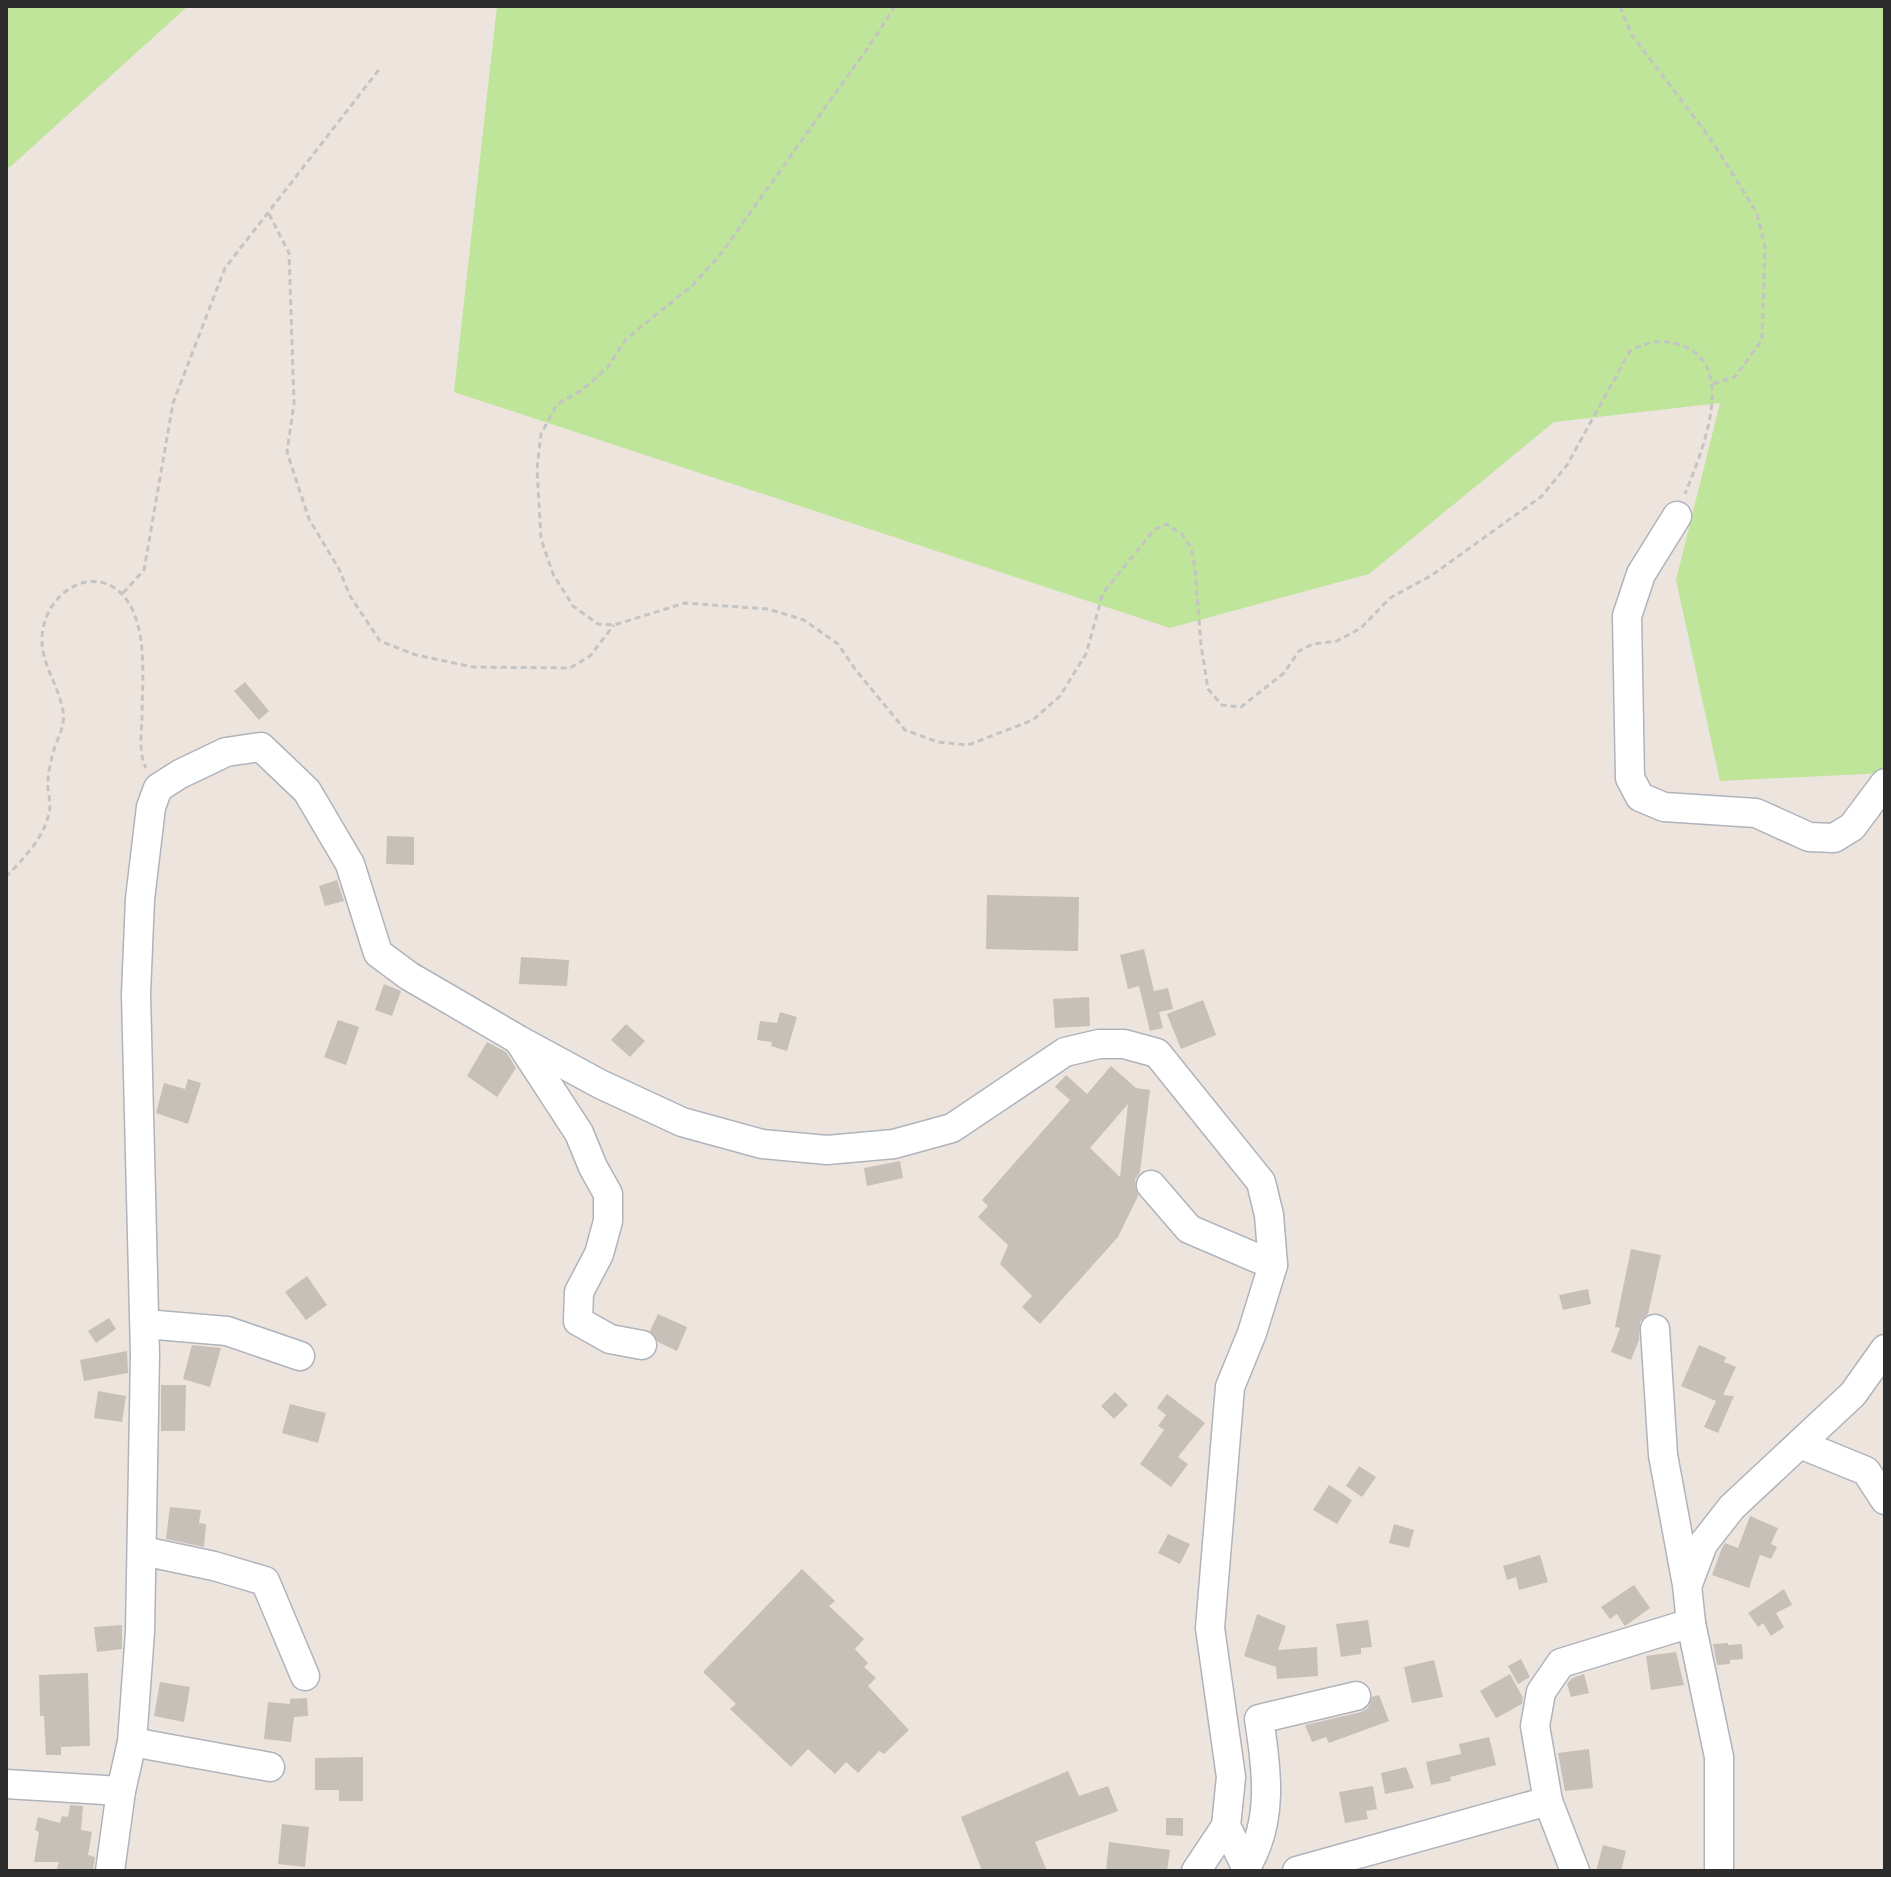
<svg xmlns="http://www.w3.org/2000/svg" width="1891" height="1877" font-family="Ubuntu,sans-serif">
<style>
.green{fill:#bee599}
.building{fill:#c6c0b9;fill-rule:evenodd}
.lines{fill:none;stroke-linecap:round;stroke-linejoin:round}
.minor-casing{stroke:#aeb3bc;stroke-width:31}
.path{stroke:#c4c4c4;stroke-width:3;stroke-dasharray:6 4;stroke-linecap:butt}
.minor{stroke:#fff;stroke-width:28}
</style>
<rect width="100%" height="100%" fill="#eee4de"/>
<g class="green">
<polygon points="6,6 188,6 9,168 6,160"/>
<polygon points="497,6 1885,6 1885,773 1720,781 1676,580 1720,403 1554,422 1369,574 1170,628 454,392"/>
</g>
<g class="building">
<polygon points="245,682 269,711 259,720 234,691"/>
<polygon points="387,836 414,837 414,865 386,864"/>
<polygon points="337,880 344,901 325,906 319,886"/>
<polygon points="987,895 1079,897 1078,951 986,949"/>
<polygon points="1144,949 1154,991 1168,988 1173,1009 1159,1012 1163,1028 1150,1031 1139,986 1128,989 1120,955"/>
<polygon points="521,957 569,960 567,986 519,984"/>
<polygon points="384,984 401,991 392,1016 375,1010"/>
<polygon points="1089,997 1090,1026 1055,1028 1053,999"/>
<polygon points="1203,1000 1216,1035 1181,1049 1167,1014"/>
<polygon points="780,1012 797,1017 787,1051 771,1046 772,1042 757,1040 760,1021 777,1023"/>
<polygon points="338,1020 359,1027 346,1065 324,1057"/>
<polygon points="626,1024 645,1041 630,1057 611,1040"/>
<polygon points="487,1042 506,1052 516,1068 497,1097 467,1076"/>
<path d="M1111 1066 1136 1088 1150 1090 1140 1172 1135 1180 1138 1196 1118 1237 1040 1324 1022 1307 1032 1296 1000 1264 1008 1245 978 1217 988 1206 982 1200 1070 1100 1055 1087 1066 1075 1087 1094ZM1128 1104 1120 1177 1090 1148Z"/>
<polygon points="188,1079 201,1083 188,1124 156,1113 164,1083 185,1089"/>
<polygon points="900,1161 903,1178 867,1186 864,1168"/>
<polygon points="1631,1249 1661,1255 1648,1314 1640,1322 1639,1340 1631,1360 1611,1352 1620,1328 1615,1327"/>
<polygon points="307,1276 327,1305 306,1320 285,1292"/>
<polygon points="1588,1289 1591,1304 1563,1310 1559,1295"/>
<polygon points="658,1314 687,1327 677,1351 658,1342 650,1331"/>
<polygon points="109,1318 116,1329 96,1343 88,1331"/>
<polygon points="192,1345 221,1348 210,1387 183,1379"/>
<polygon points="1699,1345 1726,1357 1724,1362 1736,1367 1723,1395 1734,1396 1718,1433 1704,1427 1716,1401 1681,1386"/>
<polygon points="127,1351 128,1373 84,1381 80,1360"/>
<polygon points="161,1385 186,1385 185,1431 161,1431"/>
<polygon points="98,1391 126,1396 122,1422 94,1418"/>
<polygon points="1115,1392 1128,1405 1114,1419 1101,1406"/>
<polygon points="1167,1394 1205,1423 1178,1457 1188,1464 1171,1487 1140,1464 1164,1430 1158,1426 1166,1415 1157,1408"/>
<polygon points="290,1404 326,1413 318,1443 282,1433"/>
<polygon points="1359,1466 1376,1477 1362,1497 1346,1486"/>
<polygon points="1329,1485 1352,1500 1337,1524 1313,1510"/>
<polygon points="170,1507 201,1510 199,1523 206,1524 204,1547 166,1539"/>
<polygon points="1750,1516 1778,1528 1771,1544 1777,1547 1771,1559 1760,1555 1749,1588 1712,1575 1722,1548 1725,1543 1738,1548"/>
<polygon points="1394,1524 1414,1530 1409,1548 1389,1543"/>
<polygon points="1168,1534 1190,1544 1180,1564 1158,1553"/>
<polygon points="1540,1555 1548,1582 1519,1590 1516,1577 1507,1580 1503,1566"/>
<polygon points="802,1569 835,1601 829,1606 864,1639 855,1649 868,1663 864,1667 876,1678 868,1686 909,1730 884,1754 879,1751 858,1773 846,1762 835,1774 808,1749 791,1767 730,1709 736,1704 703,1672"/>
<polygon points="1634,1585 1650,1608 1625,1626 1617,1614 1610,1619 1601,1607"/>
<polygon points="1784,1589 1792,1605 1776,1613 1784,1627 1771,1636 1763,1623 1758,1627 1748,1613"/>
<polygon points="1257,1614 1286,1626 1278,1650 1317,1647 1318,1676 1277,1679 1276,1667 1244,1656"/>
<polygon points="1368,1620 1372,1647 1361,1648 1361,1654 1341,1657 1336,1624"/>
<polygon points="122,1625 122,1649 97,1652 94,1627"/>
<polygon points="1728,1643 1728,1645 1742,1644 1743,1659 1730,1660 1730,1664 1717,1665 1713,1644"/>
<polygon points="1676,1652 1684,1685 1651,1690 1646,1656"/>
<polygon points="1521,1659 1530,1677 1518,1684 1508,1666"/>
<polygon points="1434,1660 1443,1697 1412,1703 1404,1667"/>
<polygon points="88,1673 90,1746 61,1747 61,1755 46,1755 44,1716 40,1716 39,1675"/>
<polygon points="1510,1674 1523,1698 1522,1704 1496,1718 1480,1691"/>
<polygon points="1584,1674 1589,1693 1571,1697 1567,1684 1572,1678"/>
<polygon points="160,1682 190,1687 184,1722 154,1716"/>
<polygon points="1379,1695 1389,1721 1329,1743 1326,1737 1312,1742 1305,1725 1361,1712 1368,1708 1372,1697"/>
<polygon points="307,1698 308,1716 294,1717 291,1742 264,1739 268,1702 290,1704 290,1699"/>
<polygon points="1489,1737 1496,1765 1450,1777 1451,1781 1431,1785 1426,1762 1461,1754 1459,1744"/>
<polygon points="1589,1749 1593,1788 1565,1791 1558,1753"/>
<polygon points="363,1757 363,1801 339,1801 339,1790 315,1790 315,1758"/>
<polygon points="1406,1767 1414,1788 1385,1794 1381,1773"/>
<polygon points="1068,1771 1079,1796 1108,1786 1118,1811 1035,1842 1047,1871 982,1871 961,1817"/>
<polygon points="1373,1786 1377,1809 1366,1811 1368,1819 1345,1823 1339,1792"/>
<polygon points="70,1805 83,1806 81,1830 92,1832 88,1855 95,1857 93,1871 56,1871 59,1862 34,1862 39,1832 35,1830 38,1817 60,1823 62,1816 68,1817"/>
<polygon points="1166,1818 1183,1818 1183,1836 1166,1835"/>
<polygon points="282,1824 309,1827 305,1867 278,1864"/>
<polygon points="1109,1842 1170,1850 1167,1871 1106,1871"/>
<polygon points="1603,1845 1626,1851 1621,1871 1596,1871"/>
</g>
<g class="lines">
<g class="minor-casing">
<g id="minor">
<polyline points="1677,516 1641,574 1627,616 1630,778 1640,797 1664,807 1756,813 1809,837 1834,838 1852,827 1885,783"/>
<polyline points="519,1041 579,1133 593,1167 608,1194 608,1221 599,1254 579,1292 578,1321 610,1339 642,1345"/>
<polyline points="1151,1185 1189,1229 1273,1265"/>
<polyline points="145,1324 227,1331 300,1356"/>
<polyline points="1655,1329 1663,1455 1687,1585 1691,1623 1719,1757 1719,1871"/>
<polyline points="1800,1444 1866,1471 1885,1500"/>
<polyline points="143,1551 214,1566 265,1581 305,1676"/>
<polyline points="1688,1584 1703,1544 1732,1507 1853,1394 1885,1349"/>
<polyline points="132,1742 270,1767"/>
<polyline points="6,1784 121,1791"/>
<path d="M1246 1867C1274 1822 1267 1769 1259 1719L1356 1696"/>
<polyline points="110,1871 121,1791 132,1742 140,1632 145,1355 136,994 140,899 151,807 158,788 180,774 226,752 261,747 307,791 350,864 378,953 409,976 519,1040 600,1084 682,1122 762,1144 827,1150 894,1144 952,1128 1065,1052 1099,1044 1124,1044 1157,1053 1261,1182 1269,1215 1273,1265 1252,1333 1230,1387 1210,1628 1231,1777 1226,1826 1248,1871"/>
<polyline points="1196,1871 1226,1826"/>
<polyline points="1297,1871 1548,1801"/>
<polyline points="1575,1871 1548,1801 1535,1726 1541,1692 1561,1663 1691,1623"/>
</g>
</g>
<g class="path">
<path d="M895 6 874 39 720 255 693 285 626 339 608 367 582 390 557 404 541 434 537 469 541 539 553 574 573 606 598 624 614 625 685 603 768 609 804 620 838 644 855 669 905 730 938 742 968 745 1033 720 1060 696 1086 654 1103 593 1154 530 1166 524 1182 534 1191 548 1195 568 1201 645 1208 689 1222 705 1241 707 1284 673 1299 651 1313 644 1337 641 1361 628 1390 598 1432 575 1542 496 1567 465 1630 351C1649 341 1663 338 1683 346 1739 367 1700 456 1685 494"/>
<polyline points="1620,6 1631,34 1710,138 1757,213 1765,248 1762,340 1735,377 1712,384"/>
<polyline points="269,214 289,253 294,403 287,452 309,519 339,569 350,596 380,641 416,655 473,667 570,668 590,656 614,625"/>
<polyline points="123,593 144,570 173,403 225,268 381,67"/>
<path d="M6 877C24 858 48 834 50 806 50 798 47 789 48 781 48 774 50 765 52 757 55 741 66 728 63 711 58 682 37 659 43 629 52 581 110 560 133 611 147 642 142 686 142 720 141 734 139 755 146 768"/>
</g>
<use href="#minor" class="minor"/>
</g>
<rect width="1891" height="1877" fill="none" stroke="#2c2c2c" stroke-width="16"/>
</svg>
